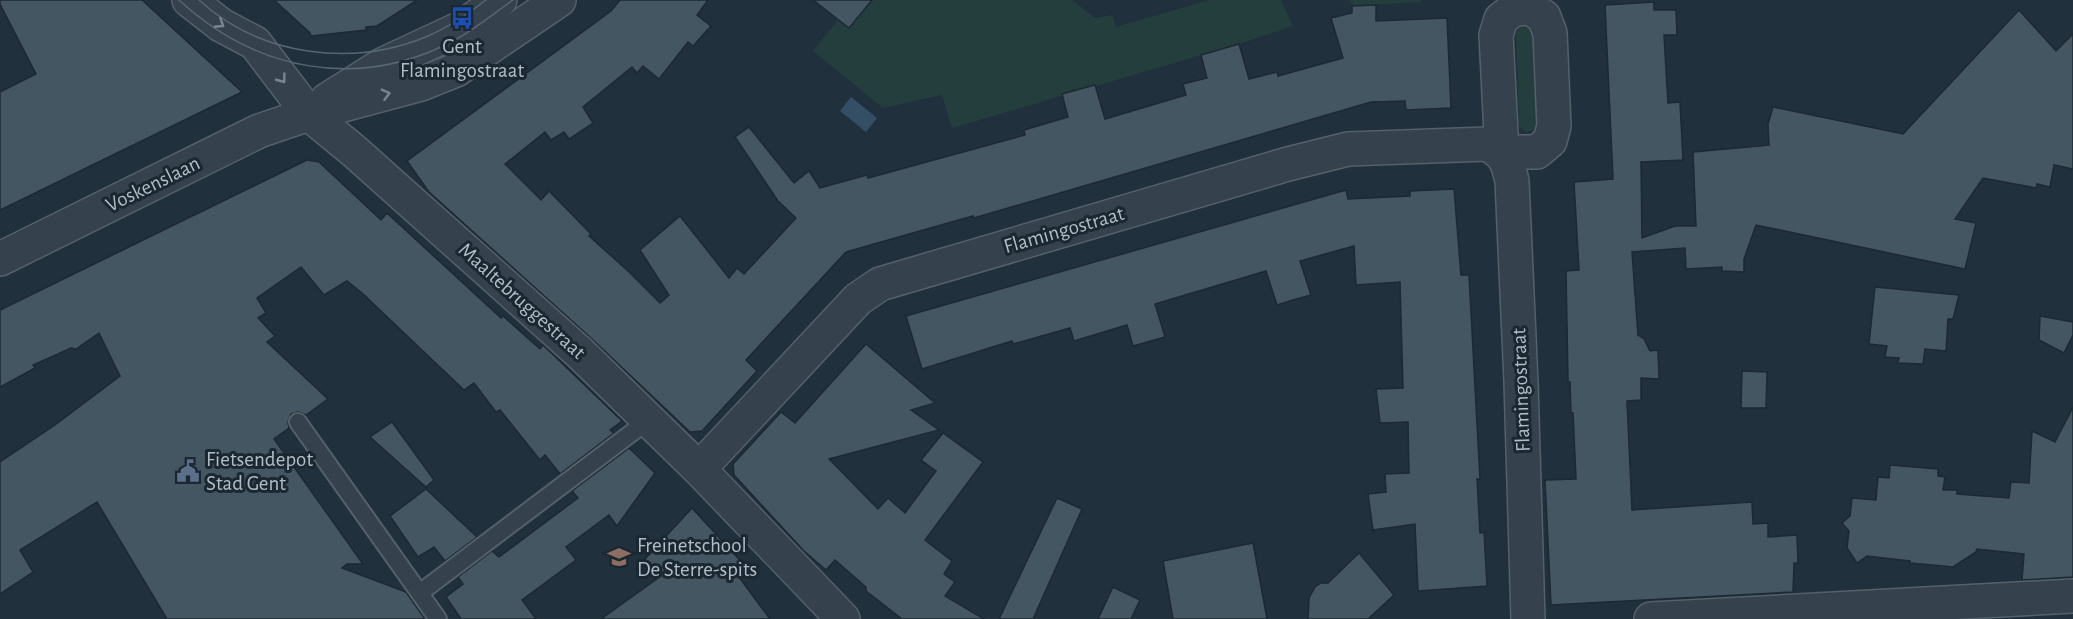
<svg xmlns="http://www.w3.org/2000/svg" width="2073" height="619" font-family="'Alegreya Sans',sans-serif">
<style>
.green{fill:#233e3d}
.water{fill:#344f65}
.building{fill:#455663;stroke:#1d2933;stroke-width:1.5}
.lines{fill:none;stroke-linecap:round;stroke-linejoin:round}
.service-casing{stroke:#54606a;stroke-width:20}
.minor-casing{stroke:#54606a;stroke-width:36}
.tertiary-casing{stroke:#54606a;stroke-width:36}
.service{stroke:#35424d;stroke-width:16}
.minor{stroke:#35424d;stroke-width:33}
.tertiary{stroke:#35424d;stroke-width:33}
.tram{stroke:#576674;stroke-width:1.5}
.oneway{stroke:#798691}
.labels{text-anchor:middle;dominant-baseline:central;stroke-width:6;stroke-linejoin:round;paint-order:stroke}
.poi-label{font-size:21px;fill:#b1bdc8;stroke:#1b2731;text-anchor:start}
.street-label{font-size:21px;fill:#b1bdc8;stroke:#1b2731}
</style>
<rect width="100%" height="100%" fill="#21303d"/>
<g class="green">
<polygon points="854,0 1072,0 1095,18 1112,15 1116,27 1209,0 1281,0 1293,26 1239,44 952,128 942,95 883,108 813,51"/>
<polygon points="1350,0 1421,0 1421,2 1352,6"/>
<polygon points="1522,25 1531,25 1537,33 1542,121 1536,130 1526,132 1519,126 1516,32"/>
</g>
<polygon class="water" points="851,97 877,118 866,132 840,111"/>
<g class="building">
<polygon points="0,0 142,0 242,92 0,210 0,92 36,74 0,4"/>
<polygon points="274,0 417,0 377,26 366,27 366,30 311,36 310,33"/>
<polygon points="620,0 708,0 697,15 711,26 693,46 688,42 659,79 643,66 637,73 632,67 583,107 593,123 569,139 564,132 551,140 545,132 505,164 541,200 549,191 591,234 589,236 627,270 660,303 669,295 640,250 680,216 729,278 737,268 744,274 796,218 778,201 735,137 749,127 794,183 809,171 820,188 867,175 868,178 1025,135 1024,130 1068,117 1062,94 1095,85 1105,119 1186,95 1183,84 1207,78 1201,55 1239,44 1249,79 1277,72 1278,76 1343,58 1331,18 1352,13 1352,6 1376,5 1376,21 1447,18 1451,108 1406,110 1405,101 1371,102 974,218 973,216 846,252 746,360 757,371 702,431 690,432 592,339 429,192 407,161 611,11"/>
<polygon points="813,0 872,0 849,28"/>
<polygon points="1654,2 1654,10 1676,10 1677,35 1664,35 1668,103 1680,102 1683,160 1641,162 1642,238 1675,226 1696,226 1693,152 1769,145 1768,124 1773,107 1903,134 2019,10 2056,51 2073,34 2073,169 2054,165 2050,187 2037,184 2036,188 1983,178 1955,219 1976,223 1965,269 1756,225 1744,259 1744,272 1722,271 1722,267 1686,269 1685,248 1632,252 1638,335 1644,339 1650,351 1658,350 1659,379 1641,378 1641,400 1627,401 1632,510 1752,502 1753,524 1768,523 1768,537 1797,535 1798,563 1794,563 1793,592 1551,605 1545,480 1576,479 1573,413 1571,413 1570,382 1568,382 1566,271 1579,270 1574,182 1613,179 1605,5"/>
<polygon points="307,160 319,162 381,220 387,213 501,318 503,316 540,349 543,345 622,421 610,430 614,433 560,474 545,455 540,460 500,410 496,412 474,383 464,390 362,293 347,281 324,295 301,267 257,298 266,313 258,318 275,336 267,342 328,399 306,415 298,412 291,414 288,422 289,428 274,439 363,564 347,564 342,568 406,592 425,619 167,619 97,502 20,550 33,572 0,594 0,462 55,425 120,376 99,333 76,349 71,348 33,365 35,368 0,387 0,310"/>
<polygon points="1454,189 1461,275 1469,275 1480,479 1477,479 1480,533 1484,532 1487,586 1418,591 1415,524 1373,530 1368,494 1386,492 1385,474 1409,473 1408,422 1380,423 1376,389 1403,388 1400,282 1356,285 1354,246 1300,261 1311,295 1293,300 1277,305 1266,271 1155,304 1165,337 1133,346 1127,325 1074,341 1070,328 1013,344 1012,341 922,369 906,316 1346,190 1348,199 1410,196 1410,191"/>
<polygon points="1875,287 1959,295 1953,319 1948,319 1946,351 1925,349 1923,364 1898,363 1899,358 1885,357 1887,346 1869,344"/>
<polygon points="2040,316 2073,322 2073,335 2064,353 2039,340"/>
<polygon points="866,344 935,403 911,410 939,430 829,459 878,509 888,498 905,513 936,471 921,460 943,433 983,462 925,540 952,561 944,574 955,582 945,596 984,619 902,619 866,591 866,587 835,560 826,570 804,551 734,475 733,464 781,412 795,423"/>
<polygon points="1742,371 1767,372 1766,408 1741,408"/>
<polygon points="2073,407 2073,577 2022,580 2024,554 1977,549 1976,552 1953,567 1910,563 1910,561 1867,556 1857,563 1847,548 1849,531 1842,523 1850,516 1852,498 1876,500 1878,477 1889,478 1890,465 1938,469 1938,476 1945,477 1943,490 1957,490 1957,494 2009,498 2011,482 2029,483 2032,431 2055,442"/>
<polygon points="392,422 434,480 426,487 370,437"/>
<polygon points="629,448 655,473 617,526 609,515 566,547 576,560 522,600 536,619 461,619 446,597 463,584 458,577 492,551 499,557 578,498 572,491"/>
<polygon points="426,489 477,537 445,561 434,547 418,557 390,516"/>
<polygon points="1057,498 1082,509 1033,619 999,619"/>
<polygon points="692,508 748,569 739,577 770,619 601,619 658,578 644,560"/>
<polygon points="1253,543 1267,619 1173,619 1163,561"/>
<polygon points="1359,553 1394,595 1368,619 1308,619 1309,598 1315,587 1321,583 1328,583"/>
<polygon points="1113,587 1140,600 1131,619 1098,619"/>
</g>
<g class="lines">
<g class="service-casing">
<g id="service">
<polyline points="298,422 438,619"/>
<polyline points="421,592 650,419"/>
</g>
</g>
<g class="minor-casing">
<g id="minor">
<polyline points="189,0 221,25 255,43 309,114 354,151 580,353 699,469 843,619"/>
<polyline points="1502,153 1496,35 1501,19 1514,9 1530,8 1544,17 1550,33 1554,126 1550,141 1537,152 1521,152 1508,162"/>
<path d="M699 469 858 299 880 284 1288 164 1348 149 1487 144C1506 155 1507 160 1512 181L1521 382 1528 619"/>
<polyline points="1651,619 2073,596"/>
</g>
</g>
<g class="tertiary-casing">
<g id="tertiary">
<polyline points="327,100 384,64 459,29 500,0"/>
<polyline points="0,259 259,131 309,114 421,84 456,70 559,0"/>
</g>
</g>
<use href="#service" class="service"/>
<use href="#minor" class="minor"/>
<use href="#tertiary" class="tertiary"/>
<g class="tram">
<path d="M179 0C256 71 358 91 453 41 474 30 493 14 513 0"/>
<path d="M199 0C260 56 352 68 428 36 449 27 468 14 486 0"/>
</g>
</g>
<defs><path id="oneway-chevron" d="M-2-3.5L2.5 0L-2 3.5" fill="none" stroke-width="1.6" stroke-linecap="round" stroke-linejoin="round" transform="scale(1.5)"/></defs>
<g class="oneway">
<use href="#oneway-chevron" transform="translate(220 24) rotate(33)"/>
<use href="#oneway-chevron" transform="translate(282 79) rotate(53)"/>
<use href="#oneway-chevron" transform="translate(386 94) rotate(-15)"/>
</g>
<defs>
<g id="bus-bare" transform="scale(1.8)"><path d="M-5-6H5V4H4V6H2V4H-2V6H-4V4H-5ZM-3.5-4V0h7V-4ZM-3.5 1.2v1.5H-2V1.2ZM2 1.2v1.5H3.5V1.2Z" fill="#1a4fb4" stroke="#1b2731" stroke-width="2.5" paint-order="stroke"/></g>
<g id="civic-bare" transform="scale(1.8)"><path d="M-.6-6.5H3V-4.5H.6V-3L4-1V1h2V6H-6V1h2V-1L-.6-3ZM-1.2 2.5V6h2.4V2.5Z" fill="#5c6f8a" stroke="#1b2731" stroke-width="2.5" paint-order="stroke"/></g>
<g id="school-bare" transform="scale(1.8)"><path d="M0-5L7-2L0 1L-7-2ZM-4 1L0 2.5L4 1V4Q0 6-4 4Z" fill="#8d6e63" stroke="#1b2731" stroke-width="2.5" paint-order="stroke"/></g>
</defs>
<g fill-rule="evenodd">
<use href="#bus-bare" x="462" y="18"/>
<use href="#civic-bare" x="188" y="471"/>
<use href="#school-bare" x="619" y="557"/>
</g>
<g class="labels">
<g class="poi-label">
<text x="462" y="46" text-anchor="middle">Gent<tspan x="462" dy="24">Flamingostraat</tspan></text>
<text x="206" y="459">Fietsendepot<tspan x="206" dy="24">Stad Gent</tspan></text>
<text x="637" y="545">Freinetschool<tspan x="637" dy="24">De Sterre-spits</tspan></text>
</g>
<g class="street-label">
<text transform="translate(153 184) rotate(-26)">Voskenslaan</text>
<text transform="translate(1064 230) rotate(-16)">Flamingostraat</text>
<text transform="translate(522 301) rotate(42)">Maaltebruggestraat</text>
<text transform="translate(1521 390) rotate(-92)">Flamingostraat</text>
</g>
</g>
</svg>
